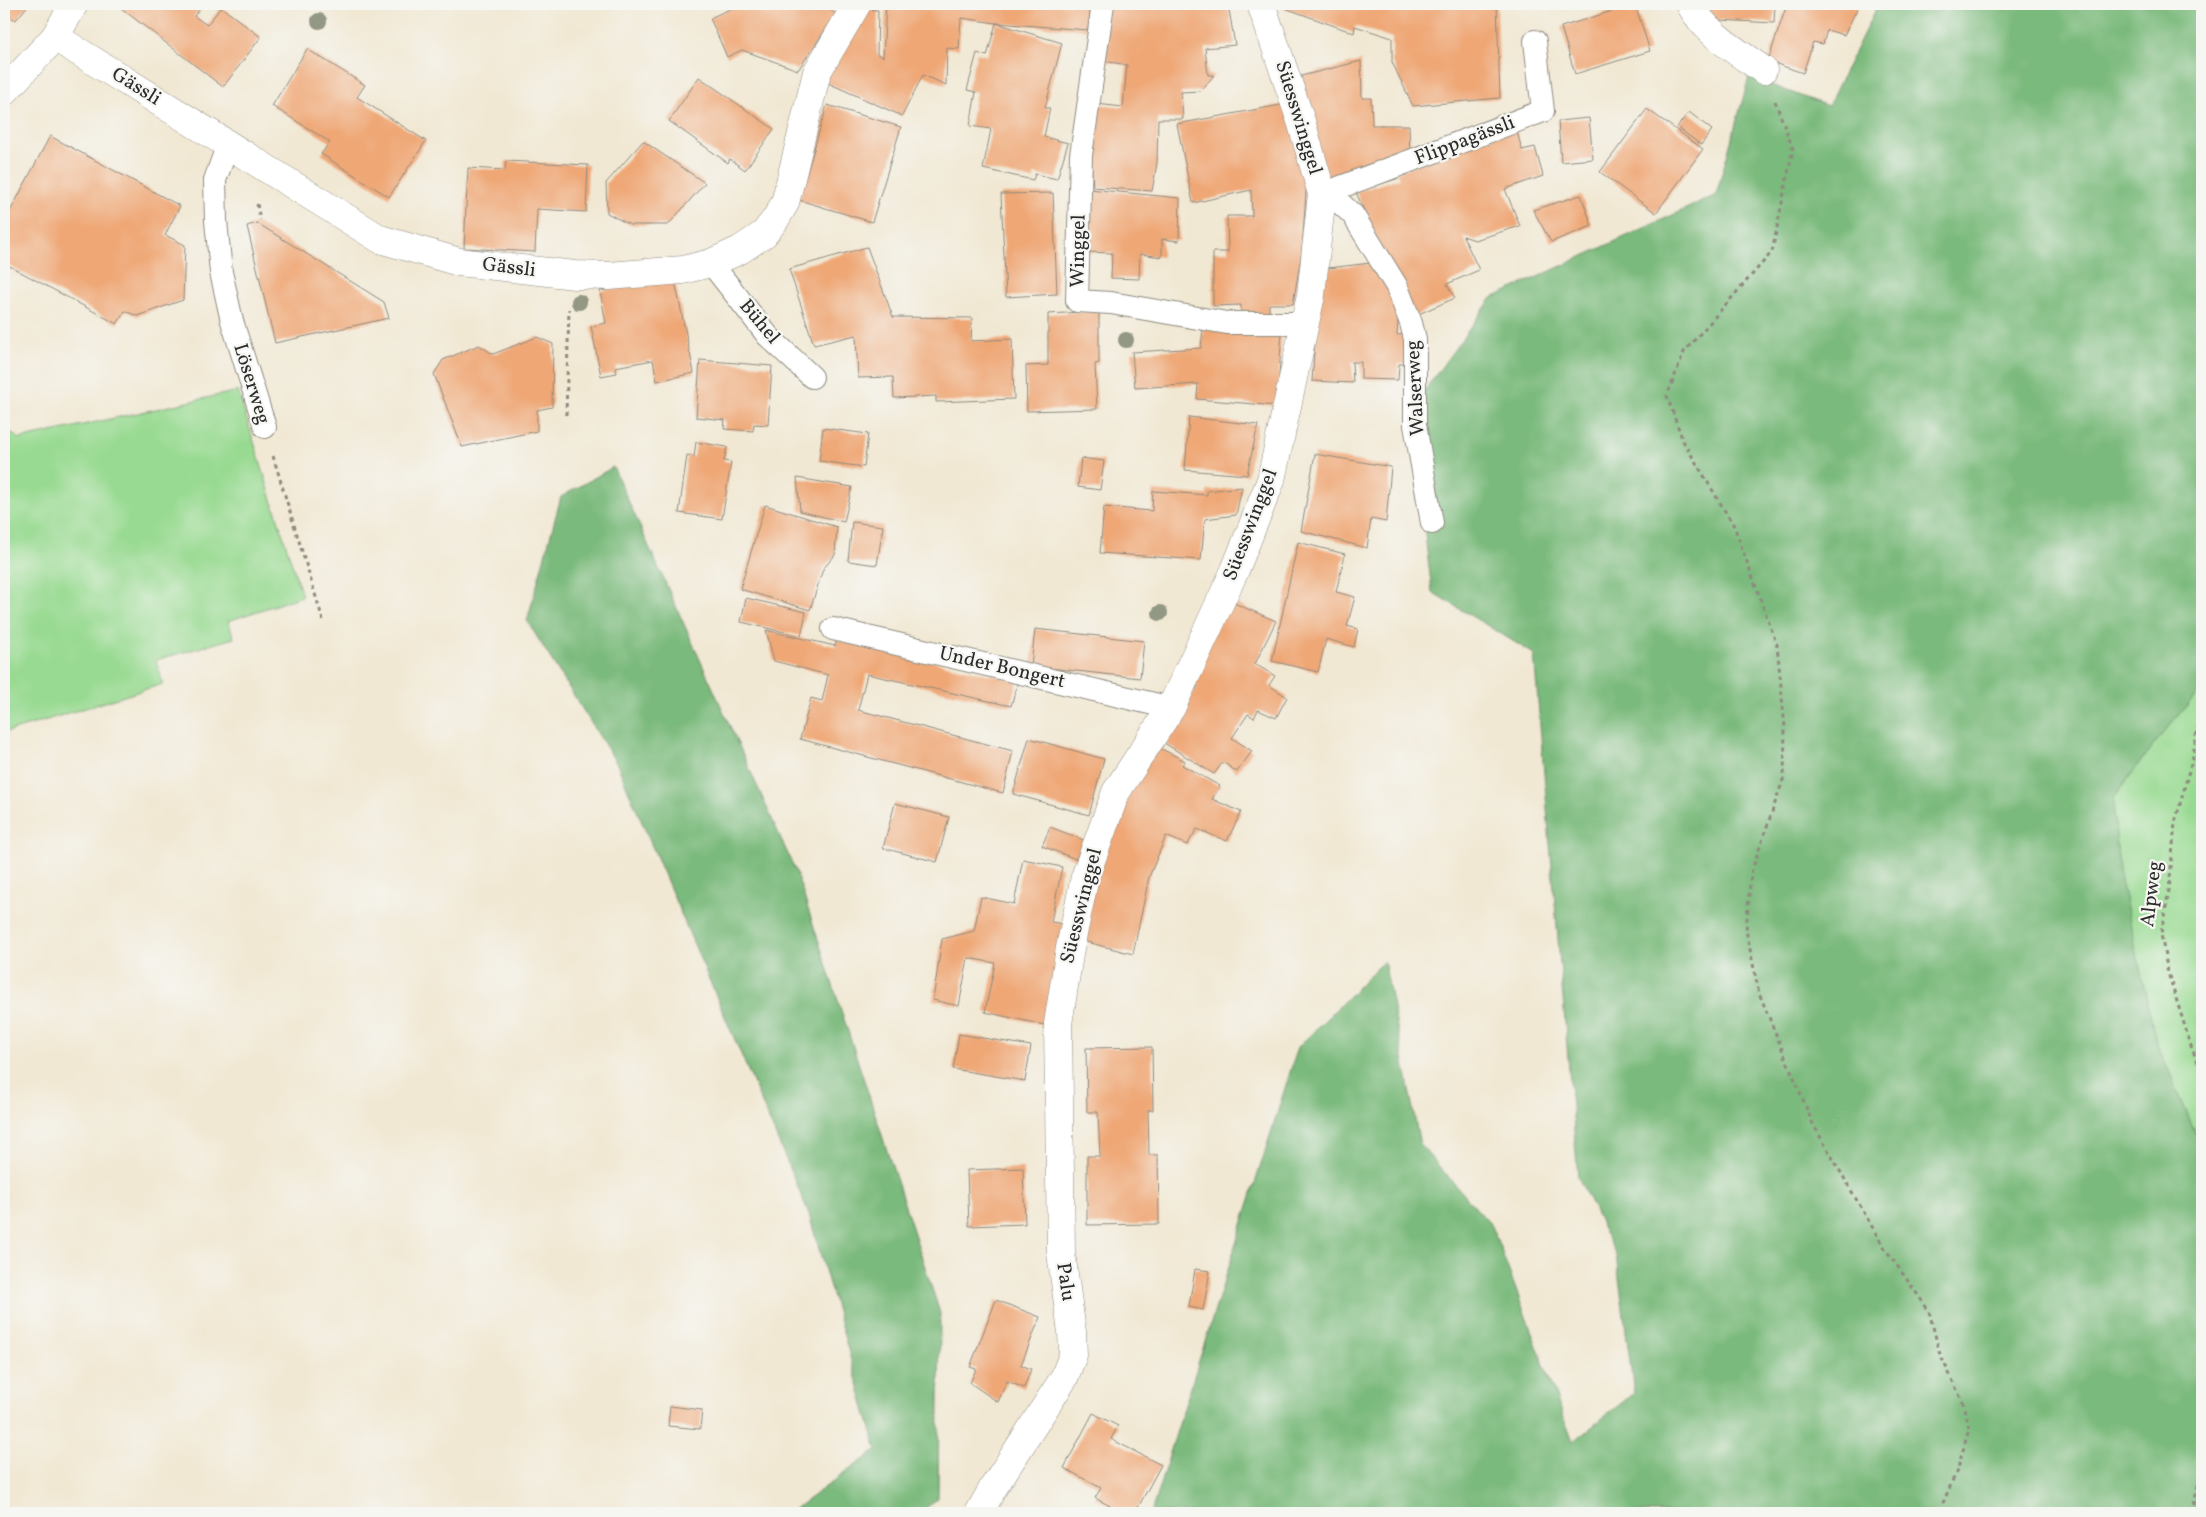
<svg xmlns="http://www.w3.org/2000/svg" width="2206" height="1517" font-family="Vollkorn,serif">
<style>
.green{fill:#98da91;stroke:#62825e}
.forest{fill:#7aba7b;stroke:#527253}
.building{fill:#efa776}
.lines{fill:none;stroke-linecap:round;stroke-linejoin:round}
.service-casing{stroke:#8e8a7f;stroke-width:24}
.minor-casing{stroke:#8e8a7f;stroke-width:29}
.path{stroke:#8e8a7f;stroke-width:3;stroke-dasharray:4 4;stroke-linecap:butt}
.service{stroke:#fff;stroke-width:22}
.minor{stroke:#fff;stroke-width:28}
.tree{fill:#939884}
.labels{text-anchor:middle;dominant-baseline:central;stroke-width:4.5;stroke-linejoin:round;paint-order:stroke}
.street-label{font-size:20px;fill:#2b2b2b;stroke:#f6f6f2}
</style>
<rect width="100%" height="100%" fill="#f6f6f2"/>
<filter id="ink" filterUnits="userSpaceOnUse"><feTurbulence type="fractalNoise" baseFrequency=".02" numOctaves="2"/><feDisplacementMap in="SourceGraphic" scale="10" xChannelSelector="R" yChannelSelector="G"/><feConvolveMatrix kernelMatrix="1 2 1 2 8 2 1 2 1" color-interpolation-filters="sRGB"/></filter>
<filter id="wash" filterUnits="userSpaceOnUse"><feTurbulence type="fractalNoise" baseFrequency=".0096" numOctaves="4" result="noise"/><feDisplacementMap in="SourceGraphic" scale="20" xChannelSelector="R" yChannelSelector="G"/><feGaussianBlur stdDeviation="1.12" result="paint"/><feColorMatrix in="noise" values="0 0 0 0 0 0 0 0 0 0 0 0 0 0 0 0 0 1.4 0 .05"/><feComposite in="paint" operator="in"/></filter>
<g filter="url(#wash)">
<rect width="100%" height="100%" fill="#f1e8d3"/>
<g class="green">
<polygon points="238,391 302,596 228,621 234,638 156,660 163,684 4,733 4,426 19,439"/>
<polygon points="2202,688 2202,1148 2156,1042 2119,871 2113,798 2167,728"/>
</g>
<g class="forest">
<polygon points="1878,4 2202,4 2202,688 2167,728 2113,798 2119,871 2156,1042 2202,1148 2202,1513 1151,1513 1298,1047 1384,961 1420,1145 1492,1226 1573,1442 1634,1393 1616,1255 1578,1177 1534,654 1432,592 1410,410 1492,298 1716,195 1749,77 1828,106"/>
<polygon points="613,467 796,872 940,1313 938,1498 920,1513 789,1513 877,1450 808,1211 617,764 527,621 561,497"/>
</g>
<g id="blocks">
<g class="building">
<polygon points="4,4 29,4 16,20 4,14"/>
<polygon points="125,4 204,4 194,16 207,25 221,7 261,37 223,87 121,8"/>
<polygon points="741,4 821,4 836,14 798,70 742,50 727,57 710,18"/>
<polygon points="886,4 1091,4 1088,30 996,23 1062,43 1045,108 1050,108 1044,137 1068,143 1057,179 1035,174 1033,180 983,169 991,129 970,126 976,92 967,90 977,53 987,56 996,23 961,18 959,49 947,48 946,85 923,75 902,116 819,79 857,8 878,10 877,54 883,57"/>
<polygon points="1109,4 1228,4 1235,45 1205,48 1208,75 1214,75 1201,91 1181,92 1183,119 1158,119 1157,163 1152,191 1093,187 1091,160 1096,104 1123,107 1127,65 1103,61"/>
<polygon points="1274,4 1497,4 1500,98 1413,106 1392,62 1392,38 1355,26 1354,33"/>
<polygon points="1635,4 1650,51 1575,74 1561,27"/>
<polygon points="1700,4 1775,4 1774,23 1701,19"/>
<polygon points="1787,4 1857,4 1859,5 1844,35 1827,30 1823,44 1813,42 1803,73 1768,61"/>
<polygon points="307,49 365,85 357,97 426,141 389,197 321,154 330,142 272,106"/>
<polygon points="1361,61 1362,98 1371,98 1372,125 1409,125 1410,158 1327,183 1306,125 1301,76"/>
<polygon points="699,77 774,129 745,170 730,159 728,163 669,121"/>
<polygon points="1286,104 1307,178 1302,250 1293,304 1269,304 1269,316 1241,317 1241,305 1213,306 1213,252 1228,252 1227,216 1252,216 1251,190 1193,203 1177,124"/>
<polygon points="827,105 901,127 872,222 799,200"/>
<polygon points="1647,109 1703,149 1656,213 1600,172"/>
<polygon points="1689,112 1712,130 1701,145 1677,127"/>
<polygon points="1589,118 1593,159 1561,162 1558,121"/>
<polygon points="1516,128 1522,150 1535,147 1543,176 1505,189 1520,226 1475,240 1463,236 1479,270 1447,284 1455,298 1414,316 1378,243 1356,192 1399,178 1397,172"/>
<polygon points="50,136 180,206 165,235 185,245 183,300 137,316 125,311 117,324 4,263 4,223"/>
<polygon points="643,141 705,183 668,225 630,225 607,213 606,183"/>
<polygon points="506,161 588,165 586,212 537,209 535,252 464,248 468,168 505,170"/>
<polygon points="1089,189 1180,198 1179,241 1162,239 1162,257 1140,254 1139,279 1111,278 1112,253 1086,252"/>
<polygon points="1053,193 1057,294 1006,297 1001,194"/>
<polygon points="1581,195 1592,226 1551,242 1533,210"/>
<polygon points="257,223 384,302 389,318 275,343 247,226"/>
<polygon points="867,247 893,317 972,318 971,341 1012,339 1014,399 936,402 936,396 894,398 893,377 858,378 856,335 814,345 789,269"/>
<polygon points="1379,262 1393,297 1398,321 1397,335 1405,334 1405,364 1399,364 1398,380 1361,379 1361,362 1352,362 1353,383 1312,381 1320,269"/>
<polygon points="656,281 675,281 694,373 657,381 653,360 615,367 617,373 601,376 591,326 606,323 600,291"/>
<polygon points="1099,311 1099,363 1095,364 1097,409 1027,411 1026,366 1048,365 1048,314"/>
<polygon points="1203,328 1282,331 1277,406 1197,399 1198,384 1135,388 1132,352 1201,348"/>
<polygon points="537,337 553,344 552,407 537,410 537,431 462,447 434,374 443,360 479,345 493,354"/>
<polygon points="700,360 772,366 768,425 754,424 753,431 724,429 725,420 696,417"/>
<polygon points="1189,417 1258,425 1247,475 1185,470"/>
<polygon points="823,428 868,434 864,467 819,461"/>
<polygon points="696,442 727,447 724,461 731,462 722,519 679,513 687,455 694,457"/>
<polygon points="1315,454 1391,467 1386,522 1371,519 1367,548 1301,531"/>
<polygon points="1081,458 1104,461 1100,490 1078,487"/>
<polygon points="797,478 852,487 844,522 800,511"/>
<polygon points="1242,487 1236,515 1205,519 1201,560 1100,553 1104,507 1152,511 1153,491 1207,495 1207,491"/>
<polygon points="765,505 837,527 835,555 823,569 810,610 740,589"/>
<polygon points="852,522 883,526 877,565 848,561"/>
<polygon points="1298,542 1345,554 1336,592 1355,597 1347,626 1358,629 1354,647 1326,639 1318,672 1272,661"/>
<polygon points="746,598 806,612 801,636 741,622"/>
<polygon points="1229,601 1276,621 1255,664 1275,676 1269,685 1287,697 1276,718 1258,710 1254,718 1248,714 1232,738 1252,751 1237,772 1223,762 1214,774 1161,741 1198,686 1191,681"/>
<polygon points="1035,629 1144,641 1140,678 1031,666"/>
<polygon points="766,630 835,646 837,640 1018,681 1011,706 867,674 858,710 1013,751 1003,793 800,739 811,698 822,701 828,675 774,661"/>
<polygon points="1029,738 1104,759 1089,815 1013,794"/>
<polygon points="1154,745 1185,761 1182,765 1220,786 1212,799 1241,812 1227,841 1197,829 1187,845 1166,836 1149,877 1133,954 1083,941 1087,882"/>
<polygon points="895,803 949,817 937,862 883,848"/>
<polygon points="1050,827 1084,840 1076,859 1042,846"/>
<polygon points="1023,859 1062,867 1051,922 1065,924 1044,1025 985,1012 995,963 968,958 959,1006 933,1000 942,939 974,931 981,897 1014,904"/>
<polygon points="959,1034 1031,1046 1025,1081 953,1069"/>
<polygon points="1152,1047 1153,1110 1148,1110 1149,1155 1158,1155 1159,1224 1087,1225 1087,1156 1100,1156 1098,1112 1087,1112 1086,1048"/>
<polygon points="1023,1168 1025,1224 969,1226 967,1170"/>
<polygon points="1195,1269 1210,1271 1203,1310 1189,1307"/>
<polygon points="996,1300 1040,1317 1021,1365 1031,1369 1024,1388 1007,1381 998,1402 970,1383 976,1369 970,1367"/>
<polygon points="670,1406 702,1410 700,1429 668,1426"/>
<polygon points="1093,1413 1118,1426 1111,1439 1161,1465 1135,1513 1123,1513 1095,1498 1101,1488 1064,1468"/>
</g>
</g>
</g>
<g filter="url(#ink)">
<use href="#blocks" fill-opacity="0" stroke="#8e8a7f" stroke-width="1"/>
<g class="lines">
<g class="service-casing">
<g id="service">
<polyline points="1103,4 1081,155 1077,301 1111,303 1227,323 1305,323"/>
<polyline points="228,144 215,180 216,221 221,272 232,321 265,427"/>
<polyline points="1322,194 1340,203 1353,215 1397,287 1411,323 1415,339 1415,425 1432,523"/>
<polyline points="1322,194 1543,111 1535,41"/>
<polyline points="711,263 768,336 812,377"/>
<polyline points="833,629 1171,708"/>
</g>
</g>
<g class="minor-casing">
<g id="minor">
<path d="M1690 4C1706 34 1735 50 1763 70"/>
<polyline points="55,37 380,239 459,262 575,275 609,276 683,270 711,263 740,250 764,234 775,220 785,203 817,72 857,4"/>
<polyline points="4,92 55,37 74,4"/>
<polyline points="979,1513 993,1488 1064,1378 1073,1355 1072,1332 1061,1253 1058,1024 1070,948 1085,877 1116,792 1171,708 1235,570 1271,480 1311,295 1322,194 1301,121 1261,4"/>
</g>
</g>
<g class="path">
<polyline points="1775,101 1793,149 1772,252 1684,352 1667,396 1683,441 1734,526 1777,645 1785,728 1784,777 1751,873 1746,930 1759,993 1813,1124 1882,1244 1929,1311 1940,1354 1965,1407 1969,1429 1958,1468 1943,1503 1942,1513"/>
<polyline points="257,204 260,220"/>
<polyline points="566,415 569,309"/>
<polyline points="273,456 323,620"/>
<polyline points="2202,717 2197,728 2193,756 2175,823 2169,890 2161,934 2168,973 2192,1049 2202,1071"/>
<polyline points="2192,1513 2202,1468"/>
</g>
<use href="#service" class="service"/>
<use href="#minor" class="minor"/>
</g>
<g class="tree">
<circle cx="319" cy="21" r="8"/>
<circle cx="579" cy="302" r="8"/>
<circle cx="1126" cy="340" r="8"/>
<circle cx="1160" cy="613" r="8"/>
</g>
</g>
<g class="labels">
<g class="street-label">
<text transform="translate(136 87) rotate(32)">Gässli</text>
<text transform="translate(1298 118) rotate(73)">Süesswinggel</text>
<text transform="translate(1465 141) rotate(-21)">Flippagässli</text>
<text transform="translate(1079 251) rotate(-89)">Winggel</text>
<text transform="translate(509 268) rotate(7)">Gässli</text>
<text transform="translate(759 322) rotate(50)">Bühel</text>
<text transform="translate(251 384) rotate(73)">Löserweg</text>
<text transform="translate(1416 388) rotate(-93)">Walserweg</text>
<text transform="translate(1251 525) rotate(-69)">Süesswinggel</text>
<text transform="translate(1002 668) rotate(13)">Under Bongert</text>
<text transform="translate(2152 894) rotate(-83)">Alpweg</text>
<text transform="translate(1082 906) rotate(-76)">Süesswinggel</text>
<text transform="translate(1065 1282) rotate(82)">Palu</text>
</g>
</g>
<rect width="2206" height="1517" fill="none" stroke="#f6f6f2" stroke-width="20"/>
</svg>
